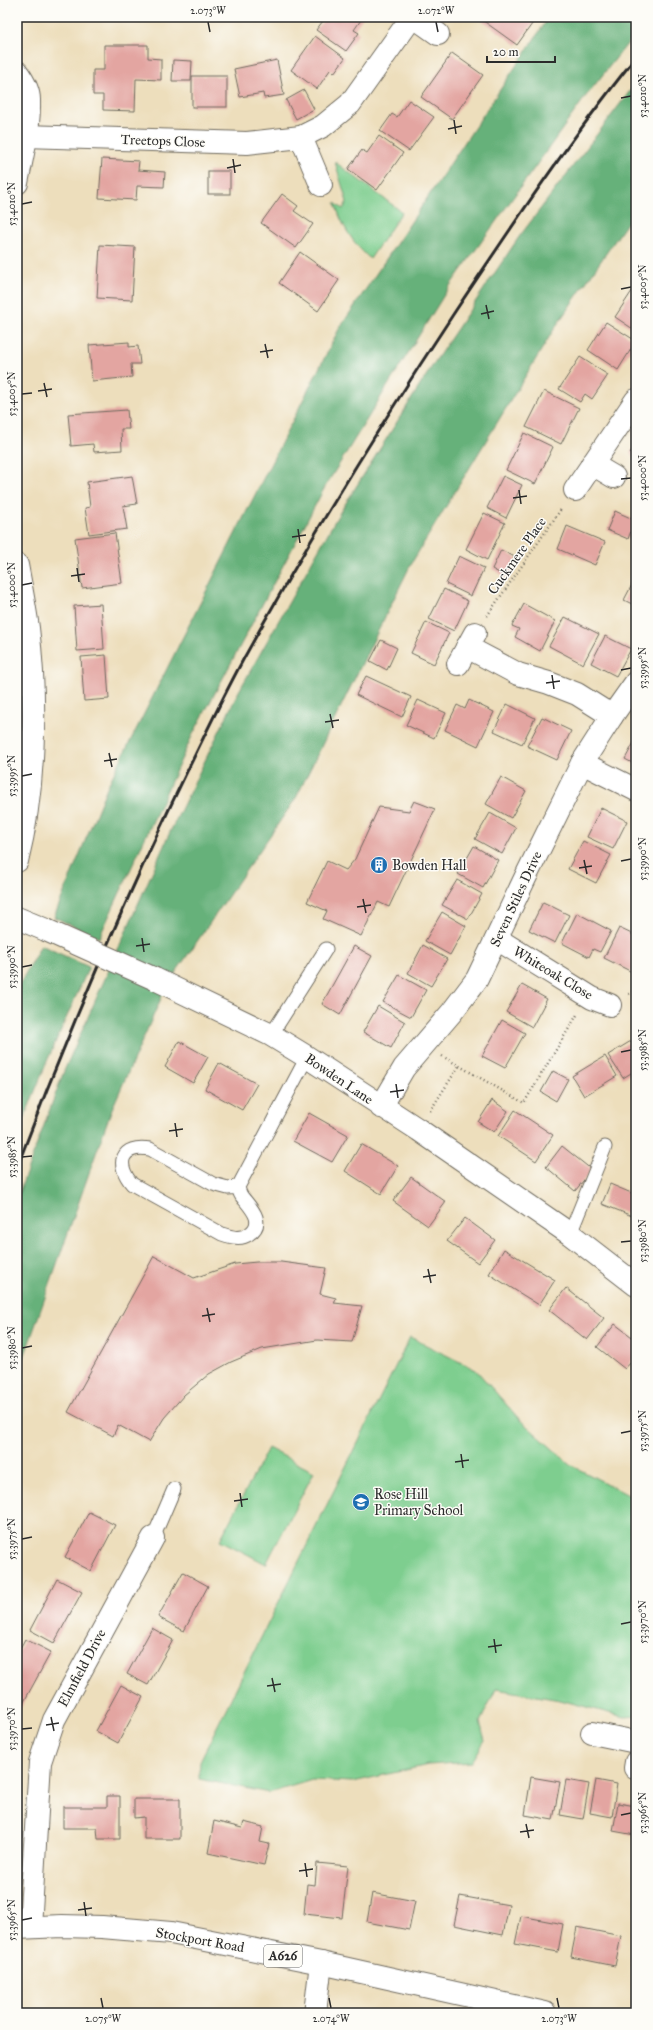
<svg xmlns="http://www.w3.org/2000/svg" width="653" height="2030" font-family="'IM FELL Great Primer',serif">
  <rect width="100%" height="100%" fill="#fdfcf7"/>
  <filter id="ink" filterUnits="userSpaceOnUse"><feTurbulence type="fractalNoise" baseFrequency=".025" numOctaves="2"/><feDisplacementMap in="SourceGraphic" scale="8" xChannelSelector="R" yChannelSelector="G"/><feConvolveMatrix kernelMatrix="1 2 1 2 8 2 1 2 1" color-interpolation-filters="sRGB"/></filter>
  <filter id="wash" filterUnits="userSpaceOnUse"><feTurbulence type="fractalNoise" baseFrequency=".012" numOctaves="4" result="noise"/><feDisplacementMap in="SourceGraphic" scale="16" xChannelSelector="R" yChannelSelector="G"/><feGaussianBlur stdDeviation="0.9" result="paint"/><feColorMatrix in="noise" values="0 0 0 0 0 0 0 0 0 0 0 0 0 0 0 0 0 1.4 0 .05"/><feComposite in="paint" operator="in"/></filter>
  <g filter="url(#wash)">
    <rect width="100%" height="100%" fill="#eddebc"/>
    <g fill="#7ece8f" stroke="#547c5d">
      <path d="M 335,162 L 402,212 L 370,259 C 352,242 342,226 335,203 L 343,209 L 347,202 Z"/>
      <path d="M 410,1337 L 476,1370 L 520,1420 L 571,1465 L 636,1499 L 636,1716 L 624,1717 L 560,1700 L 496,1689 L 480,1722 L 485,1740 L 472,1762 L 428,1765 L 353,1782 L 312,1780 L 269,1793 L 199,1779 L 200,1761 Z"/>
      <path d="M 268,1448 L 314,1472 L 266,1564 L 220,1540 Z"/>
    </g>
    <g fill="#66b17a" stroke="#486e52">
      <path d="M 549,17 L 636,17 L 636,33 L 586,96 L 449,287 L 325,487 L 192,736 L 99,938 L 54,917 L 107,787 L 339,329 Z"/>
      <path d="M 636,83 L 636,210 L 556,326 L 411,564 L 296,798 L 167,985 L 111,1111 L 17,1377 L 17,1198 L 64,1071 L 170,832 L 239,691 L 337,517 L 436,360 L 519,237 Z"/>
      <path d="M 41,945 L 89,967 L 48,1059 L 17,1136 L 17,989 Z"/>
    </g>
    <g id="blocks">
      <g fill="#e3a5a1">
        <path d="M 326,17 L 363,17 L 354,30 L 359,33 L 346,51 L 316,30 Z"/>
        <path d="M 478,17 L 537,17 L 517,45 Z"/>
        <path d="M 315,36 L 345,58 L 334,73 L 330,70 L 317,89 L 291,70 Z"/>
        <path d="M 104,45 L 148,45 L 148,58 L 161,59 L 161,80 L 136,79 L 135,111 L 103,110 L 103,95 L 93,95 L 93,70 L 104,70 Z"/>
        <path d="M 452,53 L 483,75 L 452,119 L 421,97 Z"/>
        <path d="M 173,60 L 192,61 L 191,81 L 172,81 Z"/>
        <path d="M 277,60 L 284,95 L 264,98 L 263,93 L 240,97 L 234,69 Z"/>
        <rect x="192" y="76" width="35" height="31"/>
        <path d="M 304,90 L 314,109 L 296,119 L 286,100 Z"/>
        <path d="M 409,100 L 434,117 L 409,151 L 380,131 L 392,114 L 397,117 Z"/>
        <path d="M 379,136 L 403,153 L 377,190 L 348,169 L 362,150 L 367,153 Z"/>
        <path d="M 102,159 L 139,161 L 138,170 L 165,172 L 164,187 L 137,186 L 136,200 L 99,198 Z"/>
        <rect x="208" y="171" width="22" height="23"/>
        <path d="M 282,194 L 298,206 L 294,211 L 313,224 L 296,248 L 261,223 Z"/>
        <path d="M 100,245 L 135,247 L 132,300 L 97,298 Z"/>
        <path d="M 300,252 L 339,280 L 318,311 L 279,283 Z"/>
        <path d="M 636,285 L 636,331 L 615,317 Z"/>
        <path d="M 606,322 L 636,341 L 618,370 L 588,350 Z"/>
        <path d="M 129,342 L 129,347 L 138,346 L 140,364 L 131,364 L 132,377 L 92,381 L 89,345 Z"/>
        <path d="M 580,357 L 608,375 L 592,399 L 585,394 L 580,402 L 559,389 Z"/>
        <path d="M 544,391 L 579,408 L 561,444 L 526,427 Z"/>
        <path d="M 127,410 L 129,429 L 121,429 L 122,450 L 94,452 L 93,444 L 71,446 L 68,414 Z"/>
        <path d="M 524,433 L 553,447 L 535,484 L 506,470 Z"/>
        <path d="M 636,445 L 636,458 L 630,453 Z"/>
        <path d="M 132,476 L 137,504 L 123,506 L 127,529 L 89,534 L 85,508 L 90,507 L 87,482 Z"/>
        <path d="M 503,476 L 522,485 L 506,518 L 487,508 Z"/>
        <path d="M 615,511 L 635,520 L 628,539 L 607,530 Z"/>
        <path d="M 484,513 L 505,523 L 487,560 L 466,549 Z"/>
        <path d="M 567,526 L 605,542 L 595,565 L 558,549 Z"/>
        <path d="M 115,533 L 122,583 L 82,588 L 75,538 Z"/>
        <path d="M 501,550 L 517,558 L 508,578 L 492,569 Z"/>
        <path d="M 459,556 L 484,568 L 471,596 L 446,584 Z"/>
        <path d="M 636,577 L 636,606 L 624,600 Z"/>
        <path d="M 444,589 L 468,601 L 454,631 L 429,619 Z"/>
        <path d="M 101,604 L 104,649 L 77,651 L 74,606 Z"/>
        <path d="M 524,604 L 555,621 L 540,651 L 515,637 L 519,629 L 512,626 Z"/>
        <path d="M 565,617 L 599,634 L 583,664 L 549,646 Z"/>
        <path d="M 426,622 L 449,633 L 434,664 L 411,653 Z"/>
        <path d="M 605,636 L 631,649 L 616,676 L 591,663 Z"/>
        <path d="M 381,640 L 397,648 L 387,670 L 370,661 Z"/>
        <path d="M 106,655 L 109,699 L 84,701 L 81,657 Z"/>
        <path d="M 366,676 L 411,697 L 402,717 L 356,695 Z"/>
        <path d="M 418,700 L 446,713 L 434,738 L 406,725 Z"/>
        <path d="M 469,700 L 494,712 L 478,746 L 445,730 L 457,705 L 465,709 Z"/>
        <path d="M 507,704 L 535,718 L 522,744 L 494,731 Z"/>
        <path d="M 542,717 L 571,731 L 557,760 L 527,746 Z"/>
        <path d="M 636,739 L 636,765 L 625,759 Z"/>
        <path d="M 501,777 L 526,791 L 511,818 L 486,804 Z"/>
        <path d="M 414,801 L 435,809 L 389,907 L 378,902 L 361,936 L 323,919 L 327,911 L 307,902 L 327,861 L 346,870 L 355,859 L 379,807 L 409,811 Z"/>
        <path d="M 601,808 L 627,821 L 613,849 L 587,837 Z"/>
        <path d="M 490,813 L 516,828 L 502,854 L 475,839 Z"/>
        <path d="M 583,841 L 611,855 L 596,883 L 568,869 Z"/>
        <path d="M 474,846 L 498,860 L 483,888 L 458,874 Z"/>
        <path d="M 457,880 L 482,894 L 468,919 L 442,905 Z"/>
        <path d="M 543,902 L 569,915 L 555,943 L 529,930 Z"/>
        <path d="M 442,912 L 466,926 L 450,955 L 425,941 Z"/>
        <path d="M 577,913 L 611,931 L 600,952 L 593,949 L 589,957 L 562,943 Z"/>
        <path d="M 619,928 L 636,936 L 636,963 L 632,972 L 604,958 Z"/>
        <path d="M 423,945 L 447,959 L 431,986 L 408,973 Z"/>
        <path d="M 354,946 L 372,956 L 340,1015 L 322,1004 Z"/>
        <path d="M 399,975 L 426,990 L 411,1017 L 383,1002 Z"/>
        <path d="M 522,985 L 547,999 L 532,1027 L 506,1012 Z"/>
        <path d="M 378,1006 L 405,1022 L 391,1048 L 363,1032 Z"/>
        <path d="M 502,1020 L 525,1033 L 505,1068 L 482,1056 Z"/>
        <path d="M 636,1038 L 636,1070 L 623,1078 L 608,1055 Z"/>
        <path d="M 179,1041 L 208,1057 L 193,1083 L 165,1067 Z"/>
        <path d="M 605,1056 L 617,1076 L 584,1096 L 572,1076 Z"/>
        <path d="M 219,1063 L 257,1084 L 242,1110 L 205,1089 Z"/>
        <path d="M 553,1071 L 568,1079 L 556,1101 L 541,1092 Z"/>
        <path d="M 492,1100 L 508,1111 L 494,1132 L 478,1122 Z"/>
        <path d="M 515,1110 L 553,1135 L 536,1161 L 498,1136 Z"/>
        <path d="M 309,1113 L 348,1135 L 332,1162 L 293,1141 Z"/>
        <path d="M 361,1144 L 398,1166 L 381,1194 L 345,1171 Z"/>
        <path d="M 562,1146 L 592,1170 L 575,1191 L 546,1167 Z"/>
        <path d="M 411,1177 L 446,1202 L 428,1226 L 393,1201 Z"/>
        <path d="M 610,1184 L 636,1195 L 636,1206 L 632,1216 L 602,1204 Z"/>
        <path d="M 465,1218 L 495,1240 L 478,1263 L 447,1241 Z"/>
        <path d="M 504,1249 L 555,1280 L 539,1305 L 489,1274 Z"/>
        <path d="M 154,1256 L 194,1278 L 235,1264 L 257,1262 L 281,1262 L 326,1268 L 320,1294 L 336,1298 L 334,1303 L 362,1306 L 352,1342 L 317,1340 L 262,1349 L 231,1362 L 209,1374 L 184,1395 L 164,1418 L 149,1442 L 118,1425 L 113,1436 L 68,1412 Z"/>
        <path d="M 566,1288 L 604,1318 L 587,1340 L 549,1310 Z"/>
        <path d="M 615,1324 L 636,1340 L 636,1356 L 625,1369 L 597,1347 Z"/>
        <path d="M 89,1512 L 115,1525 L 91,1571 L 65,1557 Z"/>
        <path d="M 183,1572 L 208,1586 L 184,1631 L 158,1617 Z"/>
        <path d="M 57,1579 L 82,1592 L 54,1643 L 30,1630 Z"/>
        <path d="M 152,1628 L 173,1640 L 148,1685 L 127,1674 Z"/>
        <path d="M 25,1639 L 51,1652 L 20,1709 L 17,1707 L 17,1654 Z"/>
        <path d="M 121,1685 L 143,1697 L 118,1743 L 96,1731 Z"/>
        <path d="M 531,1777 L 560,1782 L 553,1820 L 525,1815 Z"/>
        <path d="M 566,1780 L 589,1784 L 583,1819 L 560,1815 Z"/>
        <path d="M 596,1780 L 617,1784 L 612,1817 L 590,1813 Z"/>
        <path d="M 107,1796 L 120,1796 L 120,1839 L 98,1839 L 97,1828 L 63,1828 L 63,1807 L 107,1807 Z"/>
        <path d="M 134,1799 L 180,1799 L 180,1839 L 144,1839 L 144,1817 L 134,1818 Z"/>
        <path d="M 618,1803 L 636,1806 L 635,1835 L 613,1831 Z"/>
        <path d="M 214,1821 L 242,1828 L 244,1822 L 263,1827 L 260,1842 L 269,1844 L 264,1865 L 208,1853 Z"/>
        <path d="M 317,1863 L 348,1866 L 342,1918 L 304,1914 L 307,1884 L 315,1885 Z"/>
        <path d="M 372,1893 L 415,1901 L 409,1930 L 367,1922 Z"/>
        <path d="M 460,1896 L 509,1905 L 503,1935 L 454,1925 Z"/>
        <path d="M 521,1916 L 563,1924 L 558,1952 L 515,1944 Z"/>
        <path d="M 577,1927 L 621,1936 L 615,1966 L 571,1957 Z"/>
        <path d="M 636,1946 L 636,1968 L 631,1967 Z"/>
      </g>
    </g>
  </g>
  <g filter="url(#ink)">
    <use href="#blocks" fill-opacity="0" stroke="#6f6a5e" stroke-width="1"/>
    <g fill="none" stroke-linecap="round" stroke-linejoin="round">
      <defs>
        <g id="service">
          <path d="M 271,1035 L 326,949"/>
          <path d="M 238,1187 L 228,1188 L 213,1184 L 150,1149 C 121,1144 115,1164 132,1184 L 222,1234 C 231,1237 241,1240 249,1234 C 266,1223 251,1208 243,1198 C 240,1195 239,1191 238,1187 L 307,1057"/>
          <path d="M 570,1234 L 605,1147"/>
          <path d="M 153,1538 L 174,1489"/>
        </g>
        <g id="minor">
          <path d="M 414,17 L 438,34"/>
          <path d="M 17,72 C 23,80 29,90 29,100 C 30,127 22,156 17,183"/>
          <path d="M 25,136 L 247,143 L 301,137 L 323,126 L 350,104 L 412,17"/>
          <path d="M 301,137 L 321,185"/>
          <path d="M 592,464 L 614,477"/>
          <path d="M 575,490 L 636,400"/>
          <path d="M 17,565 C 21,586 25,607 28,628 C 37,701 35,790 17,861"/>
          <path d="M 467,647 L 518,674 L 549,683 L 577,694 L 612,716"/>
          <path d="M 458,664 L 475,633"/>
          <path d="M 582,763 L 636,790"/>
          <path d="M 17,918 L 46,930"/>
          <path d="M 497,939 L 592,998 L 610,1005"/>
          <path d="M 155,979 L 271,1035 L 307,1057 L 419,1130 L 570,1234 L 636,1285"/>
          <path d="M 381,1107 L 404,1068 L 452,1012 L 477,979 L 528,872 L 582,763 L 612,716 L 636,682"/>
          <path d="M 592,1733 L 636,1742"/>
          <path d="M 635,1768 L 636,1762"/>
          <path d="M 30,1927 L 40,1762 L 54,1720 L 153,1538"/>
          <path d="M 315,2013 L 321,1963"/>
        </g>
        <path id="primary" d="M 17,1928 L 62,1926 L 102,1927 L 171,1933 L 321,1963 L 545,2013"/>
      </defs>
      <use href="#service" stroke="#6f6a5e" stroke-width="15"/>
      <use href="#minor" stroke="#6f6a5e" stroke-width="24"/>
      <use href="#primary" stroke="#6f6a5e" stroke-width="24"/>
      <g stroke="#6f6a5e" stroke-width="2.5" stroke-dasharray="1 3" stroke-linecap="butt">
        <path d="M 487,616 L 562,508"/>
        <path d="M 629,994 L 636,990"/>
        <path d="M 442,1056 L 524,1103 L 577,1015"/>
        <path d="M 430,1111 L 459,1066"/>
      </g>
      <use href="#service" stroke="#fff" stroke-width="13"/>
      <use href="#minor" stroke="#fff" stroke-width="22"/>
      <use href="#primary" stroke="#fff" stroke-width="22"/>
      <path stroke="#2b2b2b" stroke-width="3" d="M 17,1167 C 63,1045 114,925 170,807 C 194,757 218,706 244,658 C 309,540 380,425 454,313 C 512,226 570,139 636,57"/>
      <defs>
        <path id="minor-bridge" d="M 46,930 L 155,979"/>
      </defs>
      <use href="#minor-bridge" stroke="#6f6a5e" stroke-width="24" stroke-linecap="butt"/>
      <use href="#minor-bridge" stroke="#fff" stroke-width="22"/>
    </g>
  </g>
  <path fill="none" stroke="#2b2b2b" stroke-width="1.5" d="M 208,22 L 210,32M 436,22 L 438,32M 621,98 L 631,96M 454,120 L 456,134M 448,129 L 462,126M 233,159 L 235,173M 227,168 L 241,165M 22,204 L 32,202M 621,289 L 631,287M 486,305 L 489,319M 481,314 L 494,311M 265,344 L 268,358M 260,352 L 273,350M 44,383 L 47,397M 38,391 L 52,389M 22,394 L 32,393M 621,479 L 631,478M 519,490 L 521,504M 513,498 L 527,496M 298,529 L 300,543M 292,537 L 306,535M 77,568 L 79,582M 71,576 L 85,574M 22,585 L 32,583M 621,670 L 631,668M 552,675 L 554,689M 546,683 L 560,681M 330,714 L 333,728M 325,722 L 339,720M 109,753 L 112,767M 104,761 L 117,759M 22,776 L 32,774M 584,860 L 587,874M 621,861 L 631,859M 579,868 L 592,866M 363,899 L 366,913M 357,907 L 371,905M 142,938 L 144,952M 136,946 L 150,944M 22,967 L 32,965M 621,1052 L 631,1050M 396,1084 L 398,1098M 390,1092 L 404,1090M 175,1123 L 177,1137M 169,1131 L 183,1129M 22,1157 L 32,1156M 621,1242 L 631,1241M 428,1269 L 431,1283M 423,1277 L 436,1275M 207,1308 L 210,1322M 202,1316 L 215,1314M 22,1348 L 32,1346M 621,1433 L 631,1431M 461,1454 L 463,1468M 455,1462 L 469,1460M 240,1493 L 242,1507M 234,1501 L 248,1499M 22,1539 L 32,1537M 621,1624 L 631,1622M 494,1639 L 496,1653M 488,1647 L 502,1645M 272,1678 L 275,1692M 267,1686 L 281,1684M 51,1717 L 54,1731M 46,1725 L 59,1723M 22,1729 L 32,1728M 621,1815 L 631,1813M 526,1824 L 529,1838M 520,1832 L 534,1830M 305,1863 L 307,1877M 299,1871 L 313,1869M 84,1902 L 86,1916M 78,1910 L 92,1908M 22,1920 L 32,1918M 101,1998 L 103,2008M 329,1998 L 331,2008M 557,1998 L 559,2008"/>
  <defs>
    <symbol id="building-disc" viewBox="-11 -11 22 22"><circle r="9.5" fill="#1f6fb2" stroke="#fdfcf7"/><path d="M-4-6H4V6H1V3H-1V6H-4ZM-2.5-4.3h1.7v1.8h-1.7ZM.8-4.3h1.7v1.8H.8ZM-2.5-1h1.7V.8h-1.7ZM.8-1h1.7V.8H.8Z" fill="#fff"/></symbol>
    <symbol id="school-disc" viewBox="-11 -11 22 22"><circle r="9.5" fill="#1f6fb2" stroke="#fdfcf7"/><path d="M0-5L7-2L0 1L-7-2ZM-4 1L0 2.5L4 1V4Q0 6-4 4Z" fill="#fff"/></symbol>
  </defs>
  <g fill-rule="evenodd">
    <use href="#building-disc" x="369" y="855" width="20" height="20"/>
    <use href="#school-disc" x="351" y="1492" width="20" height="20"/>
  </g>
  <g text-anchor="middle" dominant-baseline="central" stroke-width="3" stroke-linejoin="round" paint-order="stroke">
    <rect fill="#fdfcf7" stroke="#6a6a68" stroke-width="1" x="264" y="1945" width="38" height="22" rx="3"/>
    <g font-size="13" font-weight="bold" fill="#2b2b2b">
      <text x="283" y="1956">A626</text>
    </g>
    <g font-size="14" fill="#2b2b2b" stroke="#fdfcf7">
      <text transform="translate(163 141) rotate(2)">Treetops Close</text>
      <text transform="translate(517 556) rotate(-55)">Cuckmere Place</text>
      <text transform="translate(516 899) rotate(-65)">Seven Stiles Drive</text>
      <text transform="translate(553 973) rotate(31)">Whiteoak Close</text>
      <text transform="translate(339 1079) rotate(34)">Bowden Lane</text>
      <text transform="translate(82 1668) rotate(-62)">Elmfield Drive</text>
      <text transform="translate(200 1940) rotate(10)">Stockport Road</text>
    </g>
    <g font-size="14" fill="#2b2b2b" stroke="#fdfcf7" text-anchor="start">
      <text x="392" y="865">Bowden Hall</text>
      <text x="374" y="1494">Rose Hill<tspan x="374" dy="16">Primary School</tspan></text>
    </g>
  </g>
  <rect width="653" height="2030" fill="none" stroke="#fdfcf7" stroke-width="44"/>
  <path d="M487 56v6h68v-6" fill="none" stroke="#2b2b2b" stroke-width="2"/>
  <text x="493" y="56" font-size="12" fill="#2b2b2b" stroke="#fdfcf7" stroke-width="3" paint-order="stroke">20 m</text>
  <rect x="22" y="22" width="609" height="1986" fill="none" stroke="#2b2b2b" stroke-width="1.5"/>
  <g font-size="10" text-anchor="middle" fill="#2b2b2b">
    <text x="208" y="14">2.073°W</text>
    <text x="436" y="14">2.072°W</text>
    <text transform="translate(642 96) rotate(-90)" y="4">53.4010°N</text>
    <text transform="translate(11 204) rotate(-90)" y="4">53.4010°N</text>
    <text transform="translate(642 287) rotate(-90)" y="4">53.4005°N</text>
    <text transform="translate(11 394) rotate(-90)" y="4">53.4005°N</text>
    <text transform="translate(642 478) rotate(-90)" y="4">53.4000°N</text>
    <text transform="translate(11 585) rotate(-90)" y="4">53.4000°N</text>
    <text transform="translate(642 668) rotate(-90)" y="4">53.3995°N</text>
    <text transform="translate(11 776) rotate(-90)" y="4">53.3995°N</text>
    <text transform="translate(642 859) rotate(-90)" y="4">53.3990°N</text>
    <text transform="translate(11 967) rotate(-90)" y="4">53.3990°N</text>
    <text transform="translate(642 1050) rotate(-90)" y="4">53.3985°N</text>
    <text transform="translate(11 1157) rotate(-90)" y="4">53.3985°N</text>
    <text transform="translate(642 1241) rotate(-90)" y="4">53.3980°N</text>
    <text transform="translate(11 1348) rotate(-90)" y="4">53.3980°N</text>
    <text transform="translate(642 1431) rotate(-90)" y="4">53.3975°N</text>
    <text transform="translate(11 1539) rotate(-90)" y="4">53.3975°N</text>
    <text transform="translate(642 1622) rotate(-90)" y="4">53.3970°N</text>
    <text transform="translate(11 1729) rotate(-90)" y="4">53.3970°N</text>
    <text transform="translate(642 1813) rotate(-90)" y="4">53.3965°N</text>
    <text transform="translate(11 1920) rotate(-90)" y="4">53.3965°N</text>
    <text x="103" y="2022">2.075°W</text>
    <text x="331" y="2022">2.074°W</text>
    <text x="559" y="2022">2.073°W</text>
  </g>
</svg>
